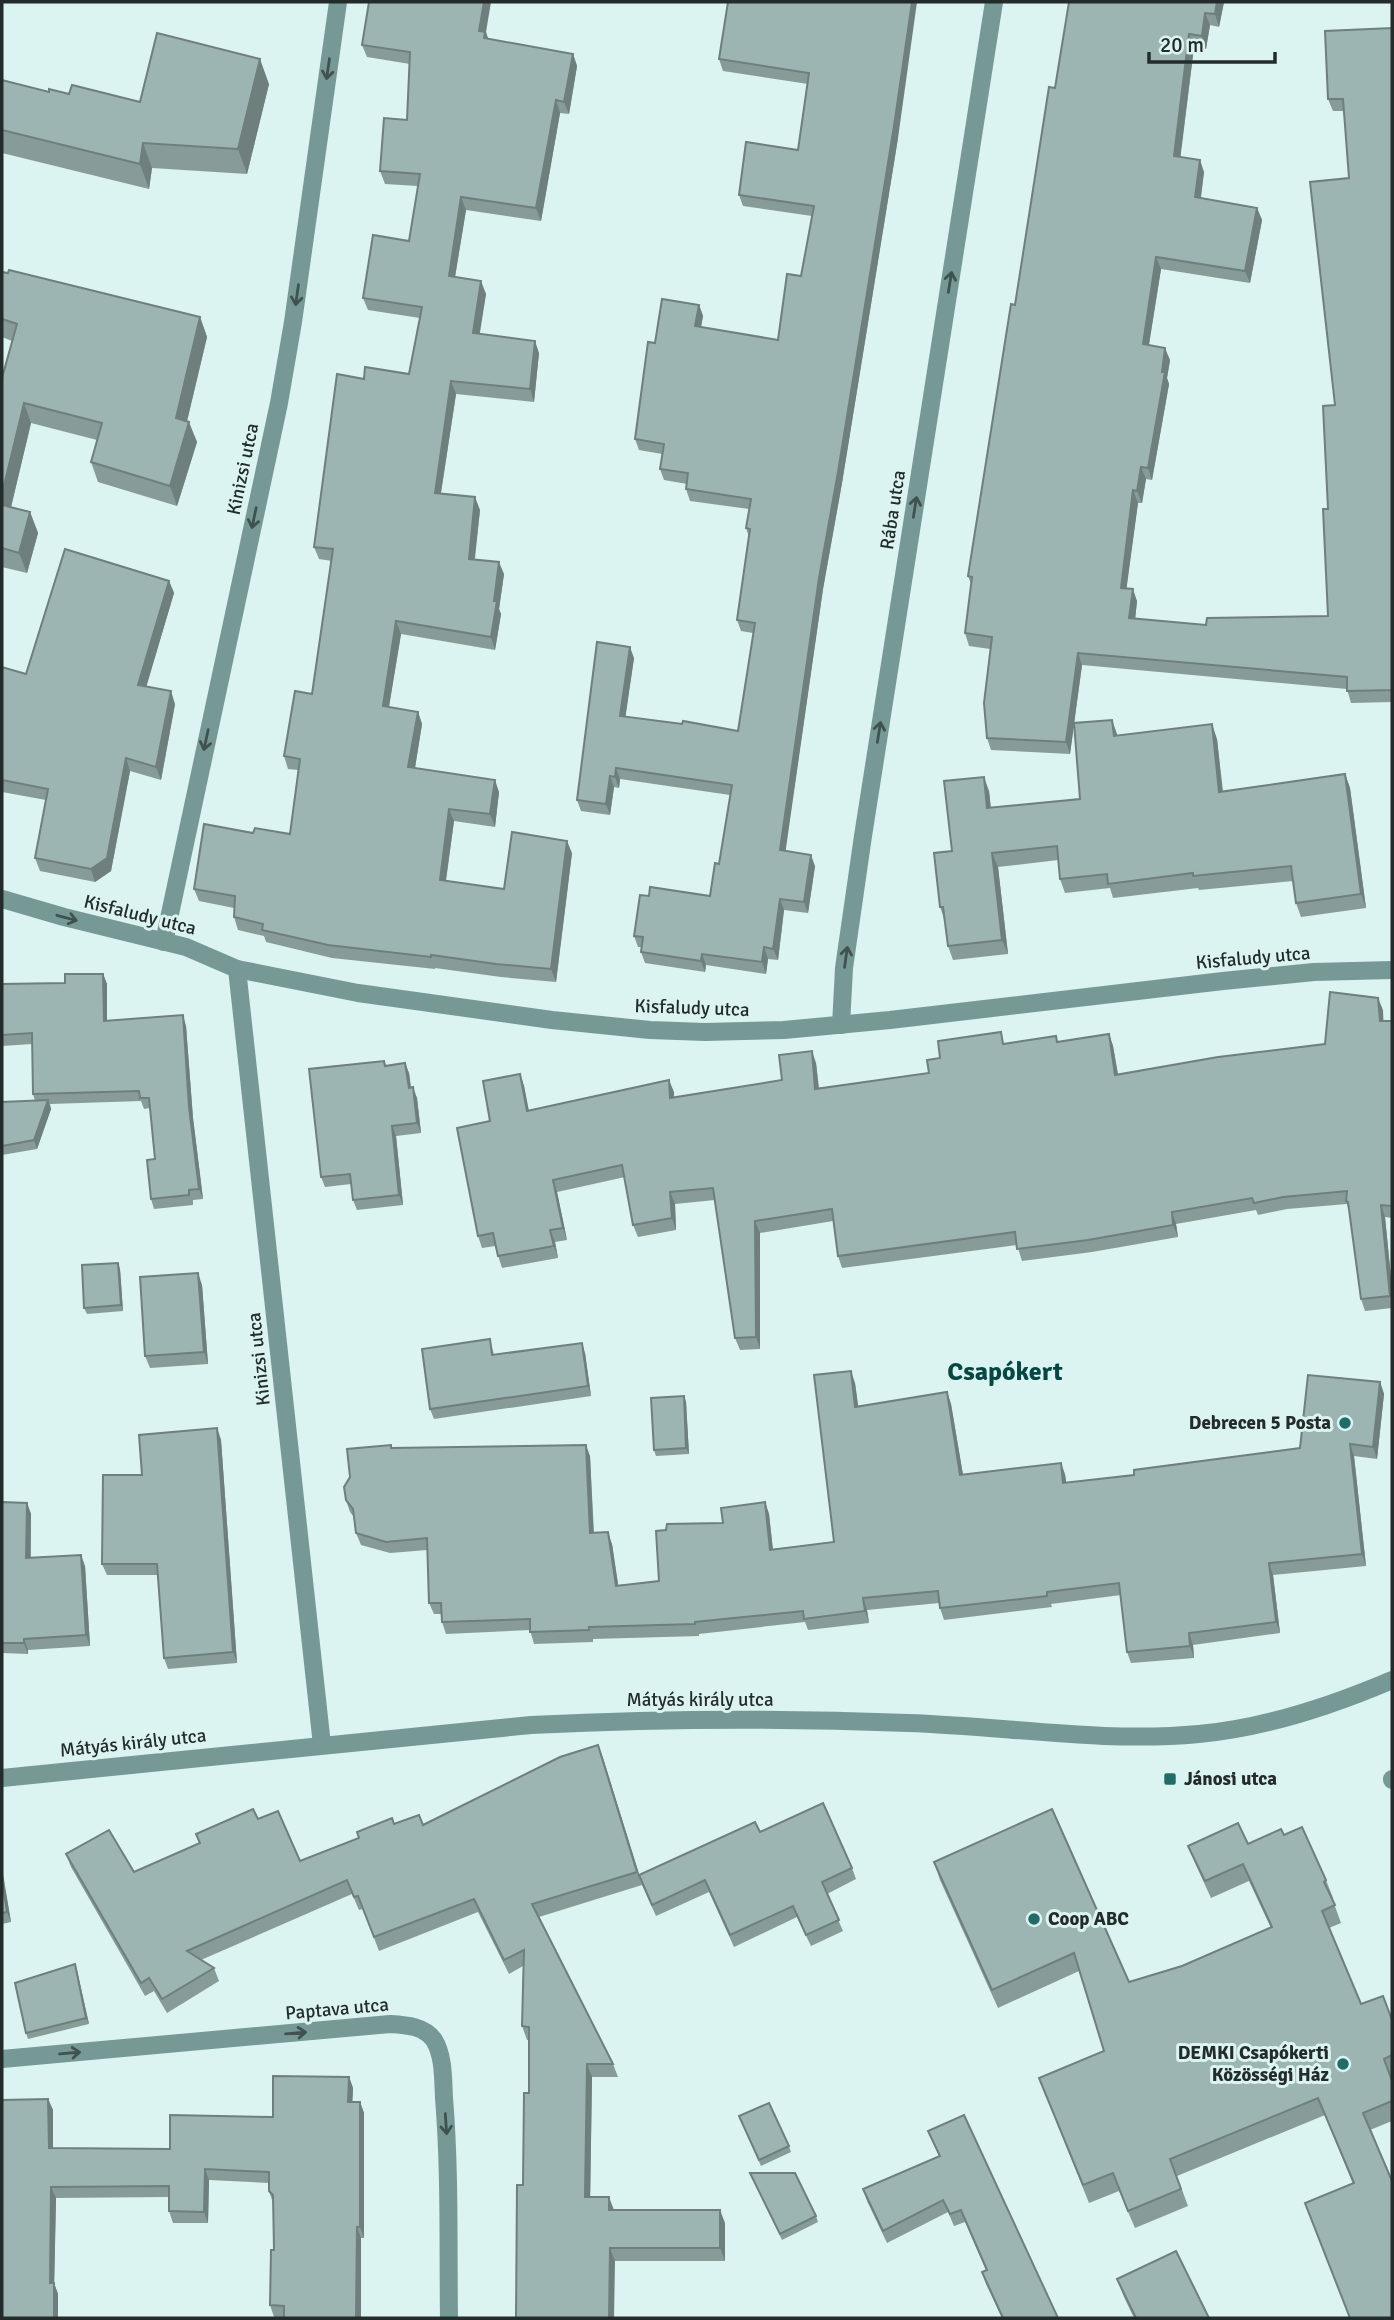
<svg xmlns="http://www.w3.org/2000/svg" width="1394" height="2320" font-family="Signika,sans-serif">
  <rect width="100%" height="100%" fill="#dbf3f1"/>
  <g fill="none" stroke-linecap="round" stroke-linejoin="round">
    <g stroke="#769996" stroke-width="18">
      <path d="M 2,899 L 64,917 L 186,947 L 237,969 L 358,993 L 552,1020 L 650,1030 L 705,1032 L 784,1030 L 890,1020 L 1223,981 L 1314,972 L 1392,970"/>
      <path d="M 164,942 L 279,403 L 293,322 L 338,2"/>
      <path d="M 237,969 L 322,1745"/>
      <path d="M 841,1025 L 844,968 L 863,836 L 994,2"/>
      <path d="M 2,1778 L 531,1725 C 657,1719 782,1718 908,1723 C 1004,1726 1103,1743 1199,1734 C 1266,1728 1331,1706 1392,1680"/>
      <path d="M 1392,1779 L 1392,1780"/>
      <path d="M 2,2059 L 390,2024 C 406,2025 424,2026 434,2040 C 444,2056 443,2080 444,2098 C 450,2171 448,2245 449,2318"/>
    </g>
  </g>
  <g fill="#879c99">
    <path d="M 728,2 L 898,138 L 842,483 L 823,589 L 785,851 L 815,866 L 808,913 L 784,910 L 778,960 L 768,959 L 766,974 L 706,965 L 705,972 L 645,963 L 641,952 L 642,947 L 638,947 L 634,936 L 649,896 L 710,896 L 719,864 L 730,795 L 620,779 L 619,788 L 614,787 L 610,815 L 581,811 L 577,800 L 634,658 L 625,717 L 738,731 L 753,633 L 741,631 L 737,620 L 749,537 L 746,528 L 749,509 L 690,501 L 686,489 L 687,484 L 664,480 L 660,469 L 662,454 L 639,450 L 635,439 L 655,343 L 699,305 L 703,316 L 701,327 L 778,340 L 801,276 L 812,216 L 743,206 L 739,195 L 798,150 L 808,84 L 723,71 L 719,59 Z"/>
    <path d="M 1069,2 L 1224,2 L 1219,27 L 1210,25 L 1206,49 L 1194,47 L 1180,157 L 1204,172 L 1201,198 L 1257,208 L 1262,220 L 1250,283 L 1161,269 L 1149,345 L 1170,360 L 1167,378 L 1169,384 L 1152,480 L 1146,479 L 1142,503 L 1138,503 L 1126,588 L 1137,601 L 1135,619 L 1206,625 L 1328,616 L 1328,509 L 1349,178 L 1344,111 L 1333,111 L 1328,99 L 1392,28 L 1392,702 L 1351,703 L 1347,689 L 1082,665 L 1074,723 L 1117,734 L 1117,736 L 1217,739 L 1223,791 L 1345,774 L 1350,788 L 1366,908 L 1301,917 L 1296,903 L 1293,881 L 1199,890 L 1198,888 L 1113,898 L 1110,888 L 1065,893 L 1060,879 L 1058,860 L 998,867 L 1008,954 L 953,960 L 948,946 L 945,921 L 940,907 L 952,851 L 989,791 L 991,808 L 1080,799 L 1074,725 L 1070,754 L 991,750 L 987,738 L 990,649 L 969,646 L 965,633 L 971,584 L 968,576 L 1015,305 L 1055,88 Z"/>
    <path d="M 486,32 L 488,39 L 573,54 L 577,66 L 569,114 L 560,113 L 541,221 L 466,210 L 455,277 L 486,294 L 479,333 L 539,353 L 534,402 L 456,394 L 441,493 L 480,510 L 475,559 L 504,574 L 499,609 L 501,614 L 495,650 L 401,634 L 389,707 L 418,712 L 422,724 L 415,768 L 499,792 L 495,827 L 454,821 L 446,881 L 504,889 L 572,853 L 556,982 L 501,977 L 435,968 L 435,969 L 332,958 L 266,942 L 264,936 L 238,930 L 234,917 L 234,908 L 199,901 L 194,889 L 253,833 L 290,834 L 298,770 L 288,769 L 284,756 L 312,694 L 332,561 L 319,559 L 314,547 L 364,379 L 409,374 L 420,318 L 368,310 L 363,298 L 409,241 L 418,186 L 385,184 L 380,171 L 407,120 L 410,64 L 367,57 L 362,45 Z"/>
    <path d="M 2,80 L 49,92 L 140,102 L 269,84 L 247,174 L 152,168 L 149,189 L 2,153 Z"/>
    <path d="M 2,272 L 200,317 L 207,337 L 187,421 L 197,442 L 177,506 L 98,482 L 91,462 L 97,440 L 31,423 L 11,507 L 30,512 L 38,533 L 27,573 L 2,567 L 2,378 L 12,341 L 2,337 Z"/>
    <path d="M 169,581 L 174,593 L 146,686 L 175,704 L 161,780 L 130,771 L 111,871 L 95,882 L 40,871 L 35,858 L 46,800 L 2,792 L 2,667 L 26,674 Z"/>
    <path d="M 103,974 L 107,984 L 107,1021 L 186,1026 L 193,1118 L 203,1199 L 193,1200 L 193,1205 L 154,1209 L 151,1199 L 155,1159 L 150,1108 L 144,1109 L 141,1101 L 50,1104 L 51,1109 L 37,1149 L 2,1155 L 2,1102 L 35,1101 L 33,1094 L 32,1044 L 2,1046 L 2,983 L 65,983 Z"/>
    <path d="M 1383,1010 L 1383,1021 L 1392,1021 L 1392,1218 L 1385,1217 L 1392,1288 L 1392,1308 L 1365,1311 L 1361,1299 L 1349,1211 L 1347,1204 L 1287,1209 L 1258,1215 L 1256,1210 L 1176,1224 L 1178,1237 L 1092,1252 L 1022,1261 L 1017,1245 L 842,1268 L 838,1256 L 833,1221 L 760,1233 L 760,1349 L 740,1350 L 735,1338 L 715,1200 L 675,1204 L 676,1230 L 638,1237 L 633,1225 L 625,1177 L 557,1192 L 567,1240 L 555,1242 L 558,1258 L 502,1268 L 495,1246 L 482,1248 L 478,1236 L 490,1121 L 520,1074 L 524,1086 L 529,1111 L 674,1092 L 674,1097 L 782,1080 L 816,1063 L 819,1088 L 929,1073 L 940,1058 L 1006,1044 L 1058,1042 L 1109,1034 L 1113,1046 L 1118,1074 L 1325,1044 Z"/>
    <path d="M 384,1061 L 386,1066 L 405,1063 L 409,1073 L 411,1087 L 417,1098 L 421,1133 L 396,1136 L 403,1205 L 357,1210 L 353,1200 L 351,1184 L 325,1187 L 321,1177 Z"/>
    <path d="M 120,1269 L 123,1311 L 87,1314 L 84,1308 Z"/>
    <path d="M 202,1285 L 208,1364 L 150,1368 L 145,1356 Z"/>
    <path d="M 490,1339 L 494,1355 L 585,1353 L 591,1396 L 434,1419 L 430,1409 Z"/>
    <path d="M 1380,1382 L 1384,1394 L 1377,1459 L 1354,1456 L 1366,1566 L 1273,1575 L 1280,1633 L 1193,1645 L 1194,1658 L 1131,1663 L 1127,1652 L 1121,1595 L 1051,1604 L 1052,1607 L 944,1620 L 940,1608 L 939,1603 L 867,1610 L 869,1623 L 808,1630 L 805,1622 L 699,1634 L 699,1636 L 593,1639 L 593,1642 L 534,1644 L 530,1630 L 446,1634 L 442,1622 L 442,1614 L 434,1614 L 429,1603 L 427,1550 L 390,1553 L 361,1545 L 356,1533 L 354,1517 L 350,1512 L 346,1500 L 392,1448 L 590,1456 L 594,1533 L 612,1544 L 618,1585 L 659,1581 L 666,1530 L 723,1523 L 765,1502 L 769,1514 L 773,1549 L 834,1542 L 855,1383 L 858,1407 L 947,1392 L 951,1404 L 963,1475 L 1065,1474 L 1066,1483 L 1134,1475 L 1300,1448 Z"/>
    <path d="M 684,1396 L 686,1402 L 689,1454 L 656,1456 L 654,1450 Z"/>
    <path d="M 217,1428 L 221,1440 L 237,1663 L 168,1669 L 164,1658 L 158,1575 L 107,1575 L 102,1564 L 142,1475 Z"/>
    <path d="M 2,1502 L 27,1503 L 31,1514 L 31,1558 L 85,1566 L 90,1646 L 28,1650 L 28,1654 L 2,1653 Z"/>
    <path d="M 598,1745 L 639,1875 L 760,1832 L 852,1868 L 856,1879 L 827,1894 L 843,1931 L 811,1946 L 797,1917 L 734,1947 L 709,1892 L 656,1916 L 642,1885 L 539,1917 L 613,2064 L 618,2077 L 592,2077 L 590,2197 L 614,2210 L 725,2223 L 725,2261 L 615,2261 L 523,2185 L 529,2093 L 529,2040 L 527,2040 L 522,2026 L 523,1966 L 509,1974 L 478,1912 L 379,1951 L 363,1909 L 359,1910 L 352,1894 L 201,1960 L 214,1968 L 219,1981 L 167,2013 L 154,1991 L 145,1996 L 71,1867 L 66,1854 L 134,1872 L 200,1844 L 196,1834 L 258,1819 L 300,1861 L 394,1824 L 423,1825 Z"/>
    <path d="M 1284,1835 L 1326,1880 L 1333,1898 L 1332,1898 L 1341,1923 L 1329,1928 L 1361,2004 L 1392,2020 L 1392,2075 L 1390,2076 L 1392,2081 L 1392,2121 L 1370,2130 L 1353,2184 L 1325,2115 L 1177,2176 L 1188,2206 L 1135,2228 L 1119,2191 L 1089,2203 L 1039,2078 L 1104,2051 L 1079,1971 L 998,2008 L 940,1880 L 934,1862 L 1129,1982 L 1182,1966 L 1271,1928 L 1249,1881 L 1211,1898 L 1195,1863 L 1188,1846 L 1248,1844 Z"/>
    <path d="M 2,1872 L 11,1922 L 2,1924 Z"/>
    <path d="M 77,1971 L 89,2024 L 28,2039 L 26,2033 Z"/>
    <path d="M 349,2077 L 353,2088 L 352,2102 L 360,2102 L 364,2113 L 364,2238 L 361,2238 L 361,2318 L 284,2318 L 284,2317 L 274,2317 L 270,2305 L 274,2250 L 273,2203 L 269,2191 L 269,2183 L 209,2180 L 208,2223 L 173,2223 L 169,2211 L 169,2197 L 56,2198 L 54,2283 L 58,2294 L 58,2318 L 2,2318 L 48,2099 L 53,2110 L 53,2148 L 170,2149 L 273,2117 Z"/>
    <path d="M 739,2116 L 789,2146 L 791,2152 L 761,2166 Z"/>
    <path d="M 928,2131 L 1058,2318 L 1002,2318 L 986,2284 L 982,2272 L 986,2270 L 965,2222 L 954,2226 L 948,2212 L 887,2243 L 867,2201 L 863,2189 L 939,2156 Z"/>
    <path d="M 750,2173 L 816,2216 L 818,2222 L 782,2240 Z"/>
    <path d="M 1117,2279 L 1209,2318 L 1134,2318 L 1124,2297 Z"/>
  </g>
  <g fill="#6e7f7d">
    <path d="M 484,2 L 491,2 L 486,32 L 490,45 L 479,31 Z"/>
    <path d="M 912,2 L 917,2 L 898,138 L 842,483 L 823,589 L 784,862 L 780,850 L 819,578 Z"/>
    <path d="M 1217,2 L 1224,2 L 1219,27 L 1215,14 Z"/>
    <path d="M 1205,13 L 1210,25 L 1206,49 L 1202,36 Z"/>
    <path d="M 1189,34 L 1194,47 L 1179,169 L 1174,156 Z"/>
    <path d="M 573,54 L 577,66 L 569,114 L 564,102 Z"/>
    <path d="M 260,59 L 269,84 L 247,174 L 238,149 Z"/>
    <path d="M 556,100 L 560,113 L 541,221 L 536,208 Z"/>
    <path d="M 143,143 L 152,168 L 149,189 L 140,164 Z"/>
    <path d="M 1200,160 L 1204,172 L 1199,209 L 1195,197 Z"/>
    <path d="M 461,197 L 466,210 L 453,289 L 449,276 Z"/>
    <path d="M 1257,208 L 1262,220 L 1250,283 L 1245,271 Z"/>
    <path d="M 1156,257 L 1161,269 L 1147,356 L 1143,344 Z"/>
    <path d="M 481,281 L 486,294 L 478,345 L 473,333 Z"/>
    <path d="M 699,305 L 703,316 L 699,337 L 695,326 Z"/>
    <path d="M 200,317 L 207,337 L 183,438 L 176,418 Z"/>
    <path d="M 535,341 L 539,353 L 534,402 L 530,389 Z"/>
    <path d="M 1165,348 L 1170,360 L 1167,378 L 1169,384 L 1152,480 L 1148,468 Z"/>
    <path d="M 451,381 L 456,394 L 439,505 L 435,493 Z"/>
    <path d="M 24,403 L 31,423 L 7,524 L 2,511 L 2,494 Z"/>
    <path d="M 189,422 L 197,442 L 177,506 L 170,486 Z"/>
    <path d="M 1141,467 L 1146,479 L 1142,503 L 1137,491 Z"/>
    <path d="M 1133,490 L 1138,503 L 1125,600 L 1121,588 Z"/>
    <path d="M 475,497 L 480,510 L 473,571 L 469,559 Z"/>
    <path d="M 30,512 L 38,533 L 27,573 L 19,553 Z"/>
    <path d="M 499,562 L 504,574 L 499,609 L 501,614 L 495,650 L 491,637 Z"/>
    <path d="M 169,581 L 174,593 L 143,698 L 138,685 Z"/>
    <path d="M 1133,589 L 1137,601 L 1134,630 L 1129,618 Z"/>
    <path d="M 396,621 L 401,634 L 387,718 L 383,706 Z"/>
    <path d="M 630,647 L 634,658 L 624,727 L 620,716 Z"/>
    <path d="M 1078,653 L 1082,665 L 1070,754 L 1066,742 Z"/>
    <path d="M 171,691 L 175,704 L 161,780 L 156,767 Z"/>
    <path d="M 418,712 L 422,724 L 413,780 L 408,767 Z"/>
    <path d="M 1112,720 L 1117,734 L 1119,750 L 1114,736 Z"/>
    <path d="M 1212,724 L 1217,739 L 1224,806 L 1219,792 Z"/>
    <path d="M 126,758 L 130,771 L 111,871 L 95,882 L 91,869 Z"/>
    <path d="M 616,768 L 620,779 L 619,788 L 615,777 Z"/>
    <path d="M 1345,774 L 1350,788 L 1366,908 L 1361,894 Z"/>
    <path d="M 610,776 L 614,787 L 610,815 L 606,804 Z"/>
    <path d="M 984,777 L 989,791 L 992,822 L 987,808 Z"/>
    <path d="M 495,780 L 499,792 L 495,827 L 490,814 Z"/>
    <path d="M 449,809 L 454,821 L 444,893 L 440,880 Z"/>
    <path d="M 567,841 L 572,853 L 556,982 L 551,969 Z"/>
    <path d="M 992,853 L 998,867 L 1008,954 L 1002,940 Z"/>
    <path d="M 811,855 L 815,866 L 808,913 L 804,902 Z"/>
    <path d="M 780,899 L 784,910 L 778,960 L 773,949 Z"/>
    <path d="M 764,947 L 768,959 L 766,974 L 762,962 Z"/>
    <path d="M 702,954 L 706,965 L 705,972 L 701,961 Z"/>
    <path d="M 103,974 L 107,984 L 107,1032 L 104,1021 Z"/>
    <path d="M 1378,998 L 1383,1010 L 1384,1033 L 1380,1021 Z"/>
    <path d="M 183,1015 L 186,1026 L 193,1118 L 203,1199 L 199,1189 L 189,1107 Z"/>
    <path d="M 1109,1034 L 1113,1046 L 1120,1087 L 1115,1075 Z"/>
    <path d="M 812,1051 L 816,1063 L 820,1101 L 815,1089 Z"/>
    <path d="M 405,1063 L 409,1073 L 412,1098 L 409,1088 Z"/>
    <path d="M 520,1074 L 524,1086 L 531,1123 L 527,1111 Z"/>
    <path d="M 669,1080 L 674,1092 L 674,1110 L 670,1098 Z"/>
    <path d="M 413,1087 L 417,1098 L 421,1133 L 417,1123 Z"/>
    <path d="M 48,1100 L 51,1109 L 37,1149 L 34,1140 Z"/>
    <path d="M 392,1126 L 396,1136 L 403,1205 L 399,1195 Z"/>
    <path d="M 553,1180 L 557,1192 L 567,1240 L 563,1228 Z"/>
    <path d="M 670,1192 L 675,1204 L 676,1230 L 672,1218 Z"/>
    <path d="M 1381,1205 L 1385,1217 L 1392,1288 L 1392,1302 L 1390,1296 Z"/>
    <path d="M 1172,1212 L 1176,1224 L 1178,1237 L 1173,1225 Z"/>
    <path d="M 755,1221 L 760,1233 L 760,1349 L 756,1337 Z"/>
    <path d="M 550,1230 L 555,1242 L 558,1258 L 554,1246 Z"/>
    <path d="M 118,1263 L 120,1269 L 123,1311 L 121,1305 Z"/>
    <path d="M 198,1273 L 202,1285 L 208,1364 L 204,1352 Z"/>
    <path d="M 582,1343 L 585,1353 L 591,1396 L 588,1386 Z"/>
    <path d="M 851,1371 L 855,1383 L 860,1419 L 855,1407 Z"/>
    <path d="M 1380,1382 L 1384,1394 L 1377,1459 L 1373,1447 Z"/>
    <path d="M 947,1392 L 951,1404 L 965,1487 L 960,1475 Z"/>
    <path d="M 684,1396 L 686,1402 L 689,1454 L 686,1448 Z"/>
    <path d="M 217,1428 L 221,1440 L 237,1663 L 233,1652 Z"/>
    <path d="M 1350,1444 L 1354,1456 L 1366,1566 L 1362,1554 Z"/>
    <path d="M 586,1445 L 590,1456 L 594,1544 L 590,1533 Z"/>
    <path d="M 1061,1463 L 1065,1474 L 1068,1495 L 1063,1483 Z"/>
    <path d="M 765,1502 L 769,1514 L 774,1561 L 770,1550 Z"/>
    <path d="M 27,1503 L 31,1514 L 30,1569 L 26,1558 Z"/>
    <path d="M 608,1532 L 612,1544 L 620,1597 L 616,1586 Z"/>
    <path d="M 81,1555 L 85,1566 L 90,1646 L 86,1635 Z"/>
    <path d="M 1269,1563 L 1273,1575 L 1280,1633 L 1276,1622 Z"/>
    <path d="M 863,1598 L 867,1610 L 869,1623 L 865,1611 Z"/>
    <path d="M 1189,1633 L 1193,1645 L 1194,1658 L 1190,1646 Z"/>
    <path d="M 24,1639 L 28,1650 L 28,1654 L 24,1643 Z"/>
    <path d="M 598,1745 L 603,1758 L 641,1880 L 639,1877 Z"/>
    <path d="M 2,1872 L 3,1874 L 11,1922 L 7,1912 L 2,1881 Z"/>
    <path d="M 75,1964 L 77,1971 L 89,2024 L 86,2018 Z"/>
    <path d="M 587,2064 L 592,2077 L 590,2210 L 585,2197 Z"/>
    <path d="M 349,2077 L 353,2088 L 352,2113 L 348,2102 Z"/>
    <path d="M 48,2099 L 53,2110 L 53,2159 L 49,2148 Z"/>
    <path d="M 360,2102 L 364,2113 L 364,2238 L 360,2227 Z"/>
    <path d="M 205,2169 L 209,2180 L 208,2223 L 204,2212 Z"/>
    <path d="M 51,2187 L 56,2198 L 54,2294 L 50,2283 Z"/>
    <path d="M 609,2197 L 614,2210 L 609,2210 Z"/>
    <path d="M 720,2210 L 725,2223 L 725,2261 L 720,2248 Z"/>
    <path d="M 357,2227 L 361,2238 L 361,2318 L 356,2318 Z"/>
    <path d="M 610,2248 L 615,2261 L 614,2318 L 609,2318 Z"/>
    <path d="M 54,2283 L 58,2294 L 58,2318 L 54,2318 Z"/>
  </g>
  <g fill="#9db5b2" stroke="#6e7f7d" stroke-width="2">
    <path d="M 369,2 L 484,2 L 479,31 L 485,32 L 484,38 L 573,54 L 564,102 L 556,100 L 536,208 L 461,197 L 449,276 L 481,281 L 473,333 L 535,341 L 530,389 L 451,381 L 435,493 L 475,497 L 469,559 L 499,562 L 494,601 L 497,601 L 491,637 L 396,621 L 383,706 L 418,712 L 408,767 L 495,780 L 490,814 L 449,809 L 440,880 L 504,889 L 512,832 L 567,841 L 551,969 L 496,964 L 431,955 L 431,957 L 328,945 L 262,930 L 263,924 L 234,917 L 235,896 L 194,889 L 204,824 L 253,833 L 255,828 L 290,834 L 300,759 L 284,756 L 295,691 L 312,694 L 333,549 L 314,547 L 337,374 L 364,379 L 365,367 L 409,374 L 422,307 L 363,298 L 373,235 L 409,241 L 420,174 L 380,171 L 384,118 L 407,120 L 410,52 L 362,45 Z"/>
    <path d="M 728,2 L 912,2 L 894,126 L 838,472 L 819,578 L 780,850 L 811,855 L 804,902 L 780,899 L 773,949 L 764,947 L 762,962 L 702,954 L 701,961 L 641,952 L 643,937 L 634,936 L 640,895 L 649,896 L 650,887 L 710,896 L 715,863 L 719,864 L 732,785 L 616,768 L 615,777 L 610,776 L 606,804 L 577,800 L 597,642 L 630,647 L 620,716 L 682,724 L 683,721 L 738,731 L 755,623 L 737,620 L 750,529 L 746,528 L 751,499 L 686,489 L 688,473 L 660,469 L 664,444 L 635,439 L 648,342 L 655,343 L 662,299 L 699,305 L 695,326 L 778,340 L 787,274 L 801,276 L 814,206 L 739,195 L 746,142 L 798,150 L 809,73 L 719,59 Z"/>
    <path d="M 1069,2 L 1217,2 L 1215,14 L 1205,13 L 1202,36 L 1189,34 L 1174,156 L 1200,160 L 1195,197 L 1257,208 L 1245,271 L 1156,257 L 1143,344 L 1165,348 L 1162,372 L 1165,372 L 1148,468 L 1141,467 L 1137,491 L 1133,490 L 1121,588 L 1133,589 L 1129,618 L 1206,625 L 1207,618 L 1328,616 L 1323,509 L 1328,509 L 1323,406 L 1335,405 L 1310,182 L 1349,178 L 1343,99 L 1328,99 L 1325,31 L 1392,28 L 1392,690 L 1347,691 L 1347,677 L 1078,653 L 1066,742 L 987,738 L 984,703 L 992,637 L 965,633 L 972,577 L 968,576 L 1011,304 L 1015,305 L 1049,87 L 1055,88 Z"/>
    <path d="M 157,33 L 260,59 L 238,149 L 143,143 L 140,164 L 2,130 L 2,80 L 49,92 L 49,89 L 69,94 L 72,85 L 140,102 Z"/>
    <path d="M 9,270 L 200,317 L 176,418 L 189,422 L 170,486 L 91,462 L 102,423 L 24,403 L 2,494 L 2,378 L 17,324 L 2,319 L 2,272 L 8,273 Z"/>
    <path d="M 2,505 L 30,512 L 19,553 L 2,548 Z"/>
    <path d="M 65,549 L 169,581 L 138,685 L 171,691 L 156,767 L 126,758 L 107,858 L 91,869 L 35,858 L 48,789 L 2,780 L 2,667 L 26,674 Z"/>
    <path d="M 1112,720 L 1114,736 L 1212,724 L 1219,792 L 1345,774 L 1361,894 L 1296,903 L 1291,866 L 1193,876 L 1193,873 L 1108,884 L 1107,874 L 1060,879 L 1057,846 L 992,853 L 1002,940 L 948,946 L 943,907 L 940,907 L 934,853 L 952,851 L 944,781 L 984,777 L 987,808 L 1080,799 L 1074,723 Z"/>
    <path d="M 65,974 L 103,974 L 104,1021 L 183,1015 L 189,1107 L 199,1189 L 189,1190 L 189,1195 L 151,1199 L 147,1160 L 155,1159 L 149,1098 L 140,1098 L 139,1091 L 33,1094 L 32,1033 L 2,1035 L 2,984 L 65,983 Z"/>
    <path d="M 1330,992 L 1378,998 L 1380,1021 L 1392,1021 L 1392,1206 L 1381,1205 L 1390,1296 L 1361,1299 L 1348,1202 L 1346,1201 L 1347,1191 L 1283,1197 L 1254,1203 L 1252,1198 L 1172,1212 L 1173,1225 L 1088,1240 L 1017,1249 L 1015,1232 L 838,1256 L 832,1209 L 755,1221 L 756,1337 L 735,1338 L 713,1188 L 670,1192 L 672,1218 L 633,1225 L 622,1165 L 553,1180 L 563,1228 L 550,1230 L 554,1246 L 498,1256 L 493,1233 L 478,1236 L 457,1128 L 490,1121 L 483,1081 L 520,1074 L 527,1111 L 669,1080 L 670,1098 L 782,1080 L 779,1055 L 812,1051 L 815,1089 L 929,1073 L 927,1060 L 940,1058 L 938,1041 L 1001,1032 L 1003,1044 L 1056,1036 L 1057,1042 L 1109,1034 L 1115,1075 L 1218,1057 L 1325,1044 Z"/>
    <path d="M 384,1061 L 385,1066 L 405,1063 L 409,1088 L 413,1087 L 417,1123 L 392,1126 L 399,1195 L 353,1200 L 350,1174 L 321,1177 L 309,1069 Z"/>
    <path d="M 48,1100 L 34,1140 L 2,1146 L 2,1102 Z"/>
    <path d="M 118,1263 L 121,1305 L 84,1308 L 82,1265 Z"/>
    <path d="M 198,1273 L 204,1352 L 145,1356 L 140,1277 Z"/>
    <path d="M 490,1339 L 492,1355 L 582,1343 L 588,1386 L 430,1409 L 422,1349 Z"/>
    <path d="M 851,1371 L 855,1407 L 947,1392 L 960,1475 L 1061,1463 L 1063,1483 L 1134,1475 L 1134,1470 L 1300,1448 L 1308,1375 L 1380,1382 L 1373,1447 L 1350,1444 L 1362,1554 L 1269,1563 L 1276,1622 L 1189,1633 L 1190,1646 L 1127,1652 L 1119,1583 L 1047,1592 L 1047,1596 L 940,1608 L 938,1591 L 863,1598 L 865,1611 L 804,1619 L 803,1611 L 695,1622 L 695,1624 L 589,1627 L 589,1630 L 530,1632 L 530,1619 L 442,1622 L 441,1603 L 429,1603 L 427,1538 L 386,1542 L 356,1533 L 353,1509 L 346,1500 L 344,1487 L 350,1477 L 347,1449 L 391,1445 L 391,1448 L 586,1445 L 590,1533 L 608,1532 L 616,1586 L 659,1581 L 656,1531 L 666,1530 L 667,1524 L 723,1523 L 721,1508 L 765,1502 L 770,1550 L 834,1542 L 814,1375 Z"/>
    <path d="M 684,1396 L 686,1448 L 654,1450 L 651,1398 Z"/>
    <path d="M 217,1428 L 233,1652 L 164,1658 L 157,1564 L 102,1564 L 103,1475 L 142,1475 L 139,1435 Z"/>
    <path d="M 2,1502 L 27,1503 L 26,1558 L 81,1555 L 86,1635 L 24,1639 L 24,1643 L 2,1643 Z"/>
    <path d="M 598,1745 L 637,1872 L 532,1904 L 613,2064 L 587,2064 L 585,2197 L 609,2197 L 609,2210 L 720,2210 L 720,2248 L 610,2248 L 609,2318 L 516,2318 L 517,2185 L 523,2185 L 524,2093 L 529,2093 L 529,2027 L 522,2026 L 524,1950 L 504,1960 L 474,1899 L 374,1937 L 358,1896 L 354,1897 L 347,1880 L 187,1951 L 214,1968 L 162,1999 L 149,1978 L 141,1983 L 66,1854 L 109,1830 L 134,1872 L 200,1843 L 196,1834 L 253,1809 L 258,1819 L 278,1811 L 300,1861 L 359,1838 L 357,1832 L 392,1818 L 394,1824 L 419,1815 L 423,1825 L 560,1757 Z"/>
    <path d="M 823,1803 L 852,1868 L 822,1882 L 839,1920 L 806,1935 L 793,1906 L 730,1935 L 705,1880 L 652,1905 L 639,1875 L 755,1822 L 760,1832 Z"/>
    <path d="M 1052,1809 L 1129,1982 L 1182,1966 L 1272,1927 L 1243,1864 L 1205,1881 L 1188,1846 L 1238,1823 L 1248,1844 L 1281,1829 L 1284,1835 L 1302,1827 L 1326,1880 L 1324,1882 L 1335,1905 L 1322,1911 L 1361,2004 L 1383,1996 L 1392,2020 L 1392,2055 L 1384,2059 L 1392,2081 L 1392,2101 L 1363,2113 L 1392,2181 L 1392,2318 L 1350,2318 L 1305,2203 L 1354,2183 L 1318,2098 L 1170,2159 L 1181,2189 L 1128,2211 L 1113,2173 L 1083,2185 L 1039,2078 L 1104,2051 L 1074,1953 L 992,1990 L 934,1862 Z"/>
    <path d="M 2,1881 L 7,1912 L 2,1913 Z"/>
    <path d="M 75,1964 L 86,2018 L 26,2033 L 15,1983 Z"/>
    <path d="M 273,2076 L 349,2077 L 348,2102 L 360,2102 L 360,2227 L 357,2227 L 356,2318 L 284,2318 L 284,2306 L 270,2305 L 271,2250 L 274,2250 L 273,2195 L 269,2191 L 269,2172 L 205,2169 L 204,2212 L 169,2211 L 169,2186 L 51,2187 L 50,2283 L 54,2283 L 54,2318 L 2,2318 L 2,2100 L 48,2099 L 49,2148 L 170,2149 L 170,2115 L 273,2117 Z"/>
    <path d="M 769,2103 L 789,2146 L 759,2160 L 739,2116 Z"/>
    <path d="M 964,2115 L 1058,2318 L 1003,2318 L 982,2272 L 987,2270 L 961,2210 L 950,2214 L 943,2200 L 883,2231 L 863,2189 L 940,2156 L 928,2131 Z"/>
    <path d="M 750,2173 L 795,2173 L 816,2216 L 780,2234 Z"/>
    <path d="M 1176,2251 L 1209,2318 L 1136,2318 L 1117,2279 Z"/>
  </g>
  <defs><path id="oneway-shaft" d="M-6 0H5M1.5-3L5.5 0L1.5 3" fill="none" stroke-width="1.6" stroke-linecap="round" stroke-linejoin="round" transform="scale(1.75)"/></defs>
  <g stroke="#405250">
    <use href="#oneway-shaft" transform="translate(328 69) rotate(98)"/>
    <use href="#oneway-shaft" transform="translate(950 282) rotate(-81)"/>
    <use href="#oneway-shaft" transform="translate(297 295) rotate(98)"/>
    <use href="#oneway-shaft" transform="translate(915 507) rotate(-81)"/>
    <use href="#oneway-shaft" transform="translate(254 518) rotate(102)"/>
    <use href="#oneway-shaft" transform="translate(879 732) rotate(-81)"/>
    <use href="#oneway-shaft" transform="translate(206 740) rotate(102)"/>
    <use href="#oneway-shaft" transform="translate(67 918) rotate(15)"/>
    <use href="#oneway-shaft" transform="translate(846 957) rotate(-82)"/>
    <use href="#oneway-shaft" transform="translate(296 2033) rotate(-5)"/>
    <use href="#oneway-shaft" transform="translate(70 2053) rotate(-5)"/>
    <use href="#oneway-shaft" transform="translate(446 2124) rotate(86)"/>
  </g>
  <g fill="#226c68" stroke="#dbf3f1" stroke-width="2.5">
    <circle cx="1345" cy="1423" r="7"/>
    <rect x="1163" y="1772" width="14" height="14" rx="3.5"/>
    <circle cx="1034" cy="1919" r="7"/>
    <circle cx="1343" cy="2064" r="7"/>
  </g>
  <g text-anchor="middle" dominant-baseline="central" stroke-width="6" stroke-linejoin="round" paint-order="stroke">
    <g font-size="19" fill="#232c2b" stroke="#dbf3f1">
      <text transform="translate(243 469) rotate(-78)">Kinizsi utca</text>
      <text transform="translate(893 510) rotate(-81)">Rába utca</text>
      <text transform="translate(140 915) rotate(14)">Kisfaludy utca</text>
      <text transform="translate(1253 958) rotate(-5)">Kisfaludy utca</text>
      <text transform="translate(692 1008) rotate(2)">Kisfaludy utca</text>
      <text transform="translate(259 1359) rotate(-96)">Kinizsi utca</text>
      <text x="700" y="1700">Mátyás király utca</text>
      <text transform="translate(133 1743) rotate(-6)">Mátyás király utca</text>
      <text transform="translate(337 2009) rotate(-5)">Paptava utca</text>
    </g>
    <g font-size="19" font-weight="bold" fill="#232c2b" stroke="#dbf3f1" text-anchor="end">
      <text x="1331" y="1423">Debrecen 5 Posta</text>
      <text x="1184" y="1779" text-anchor="start">Jánosi utca</text>
      <text x="1048" y="1919" text-anchor="start">Coop ABC</text>
      <text x="1329" y="2053">DEMKI Csapókerti<tspan x="1329" dy="22">Közösségi Ház</tspan></text>
    </g>
    <g font-size="26" font-weight="bold" fill="#064744" stroke="#dbf3f1">
      <text x="1005" y="1372">Csapókert</text>
    </g>
  </g>
  <rect width="1394" height="2320" fill="none" stroke="#232c2b" stroke-width="7"/>
  <path d="M1149 52v10h126v-10" fill="none" stroke="#232c2b" stroke-width="3.5"/>
  <text x="1160" y="52" font-size="21" fill="#232c2b" stroke="#dbf3f1" stroke-width="5" paint-order="stroke">20 m</text>
</svg>
